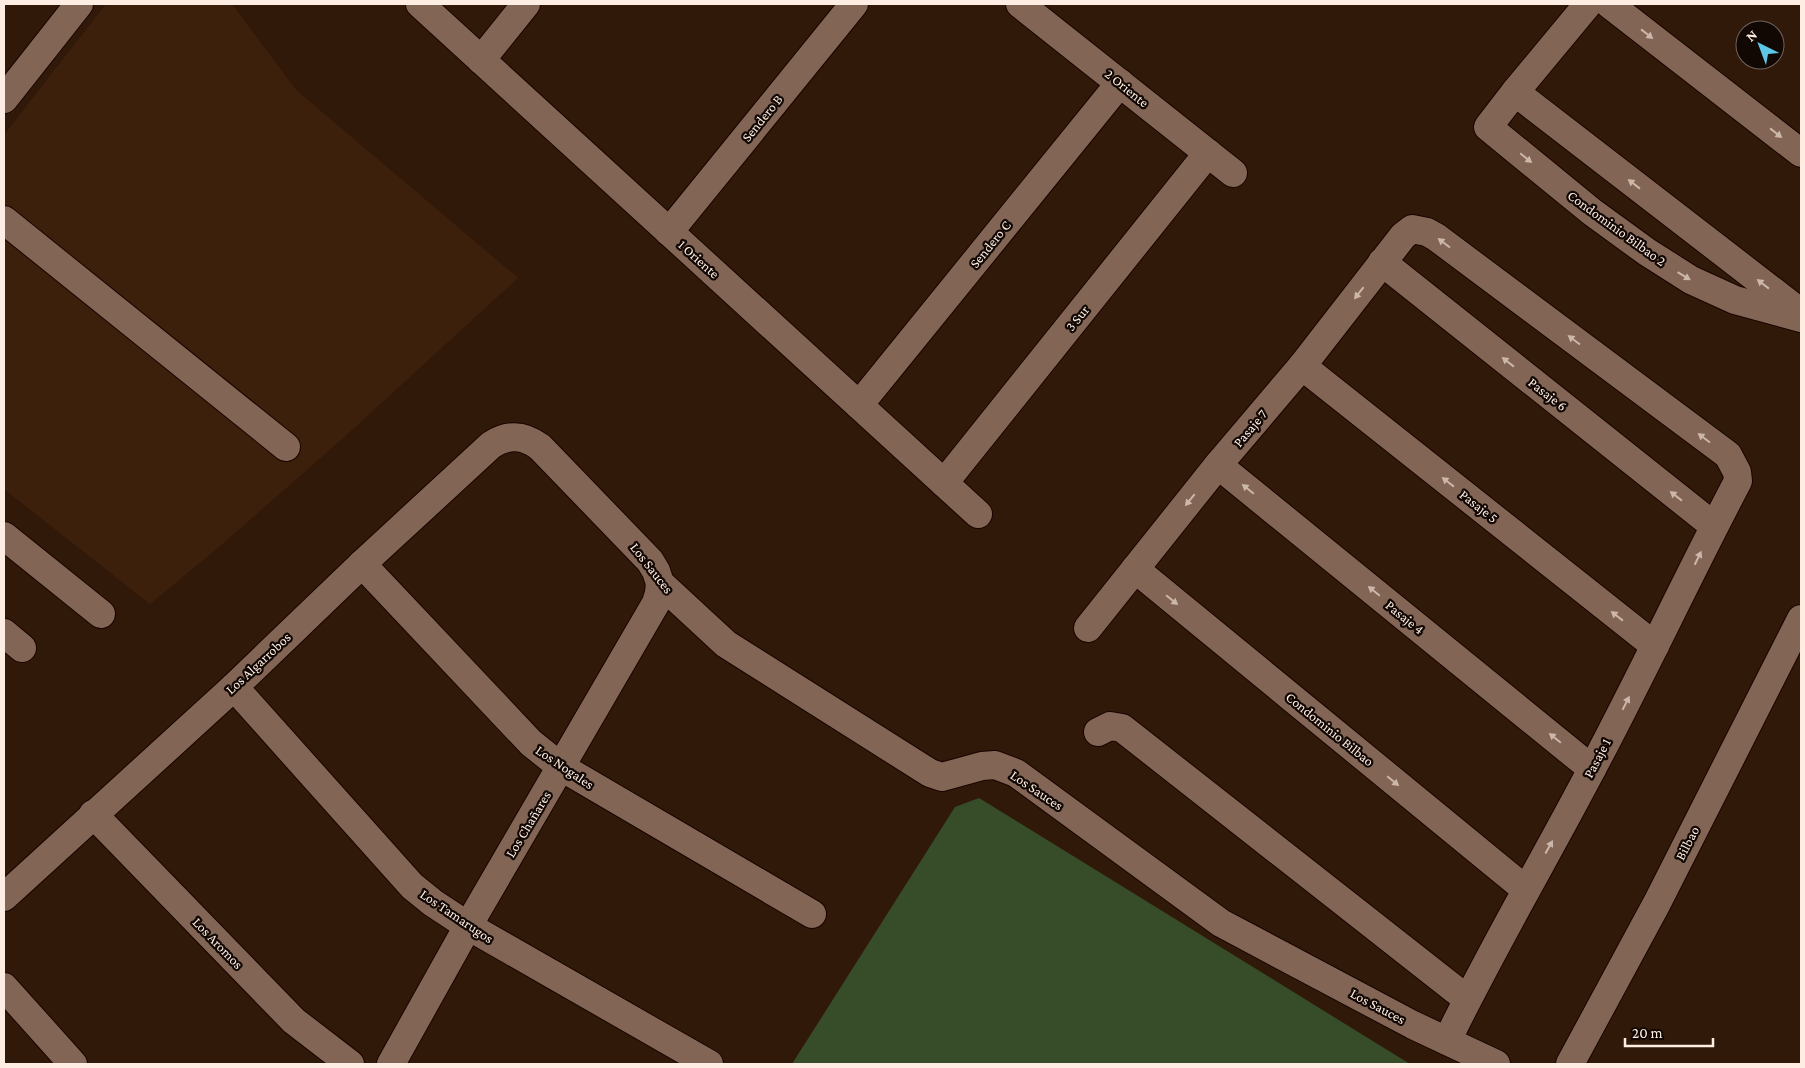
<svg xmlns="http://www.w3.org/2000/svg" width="1805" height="1068" font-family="'Crimson Pro',serif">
  <rect width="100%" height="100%" fill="#31190a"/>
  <path fill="#3d200c" d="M 106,4 L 232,4 L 296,90 L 518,278 L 341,440 L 220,546 L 150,604 L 4,489 L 4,135 Z"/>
  <path fill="#374d2a" d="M 979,798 L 1410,1064 L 792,1064 L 955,807 Z"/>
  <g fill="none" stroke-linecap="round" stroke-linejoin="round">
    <defs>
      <g id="minor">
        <path d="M 420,4 L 978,514"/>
        <path d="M 1020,4 L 1233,173"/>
        <path d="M 1588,4 L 1515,92 L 1488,127 L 1592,212 L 1647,252 L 1691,280 L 1735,300 L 1801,318"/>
        <path d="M 1609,4 L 1801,153"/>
        <path d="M 481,60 L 526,4"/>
        <path d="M 1515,92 L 1800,312"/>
        <path d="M 4,99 L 79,4"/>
        <path d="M 4,220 L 286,447"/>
        <path d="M 669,232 L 854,4"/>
        <path d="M 1382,262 L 1714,526"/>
        <path d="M 1302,366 L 1655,646"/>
        <path d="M 859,405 L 1120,83"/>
        <path d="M 1218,465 L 1592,769"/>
        <path d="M 944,483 L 1208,153"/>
        <path d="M 4,536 L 101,614"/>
        <path d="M 362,564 L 531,743 L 561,767 L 812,914"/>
        <path d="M 1135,569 L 1525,889"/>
        <path d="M 1088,628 L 1218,465 L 1302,366 L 1403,236 L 1412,229 L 1427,232 L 1436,237 L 1728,455 L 1737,472 L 1738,481 C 1688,576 1643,673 1593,767 C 1545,859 1492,948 1447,1041"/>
        <path d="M 4,633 L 22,648"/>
        <path d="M 234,687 L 412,886 L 433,903 L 468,926 L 709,1064"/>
        <path d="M 1098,732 L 1110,726 L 1122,728 L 1467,999"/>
        <path d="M 93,814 L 294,1021 L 350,1064"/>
        <path d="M 4,897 L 234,687 L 362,564 L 491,445 C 508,434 524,435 540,447 L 650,561 L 656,571 L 660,583 L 726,644 L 930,773 L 942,777 L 982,766 L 995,765 L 1016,773 L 1221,923 L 1413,1025 L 1496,1064"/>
        <path d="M 4,987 L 73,1064"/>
        <path d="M 391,1064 L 468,926 L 656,603 L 659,593 L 660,583"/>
        <path d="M 1570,1064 L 1657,903 L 1801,619"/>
      </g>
    </defs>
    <use href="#minor" stroke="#180400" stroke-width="30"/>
    <use href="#minor" stroke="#826554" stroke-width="28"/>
  </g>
  <defs><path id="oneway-solid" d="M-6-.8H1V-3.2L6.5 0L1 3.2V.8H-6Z" transform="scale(1.25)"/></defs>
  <g fill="#ccb7aa">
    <use href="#oneway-solid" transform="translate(1647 34) rotate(38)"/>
    <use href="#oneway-solid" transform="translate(1776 133) rotate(38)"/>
    <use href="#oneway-solid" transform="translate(1526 158) rotate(39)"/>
    <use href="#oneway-solid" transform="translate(1634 184) rotate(-142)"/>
    <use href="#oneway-solid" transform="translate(1444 243) rotate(-143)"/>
    <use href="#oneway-solid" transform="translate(1684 276) rotate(31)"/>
    <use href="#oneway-solid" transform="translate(1763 284) rotate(-142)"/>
    <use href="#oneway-solid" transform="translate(1359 293) rotate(128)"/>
    <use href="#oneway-solid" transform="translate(1574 340) rotate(-143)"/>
    <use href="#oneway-solid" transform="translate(1508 362) rotate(-142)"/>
    <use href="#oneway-solid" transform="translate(1704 438) rotate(-143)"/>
    <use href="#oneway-solid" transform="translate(1448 482) rotate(-142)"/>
    <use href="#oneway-solid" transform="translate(1248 489) rotate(-141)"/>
    <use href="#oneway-solid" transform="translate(1676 496) rotate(-142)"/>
    <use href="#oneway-solid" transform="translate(1190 500) rotate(129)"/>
    <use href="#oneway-solid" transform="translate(1698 558) rotate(-64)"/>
    <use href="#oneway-solid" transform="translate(1374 591) rotate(-141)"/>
    <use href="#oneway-solid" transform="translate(1172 600) rotate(39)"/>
    <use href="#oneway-solid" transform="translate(1617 616) rotate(-142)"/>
    <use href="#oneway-solid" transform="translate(1626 703) rotate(-63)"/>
    <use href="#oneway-solid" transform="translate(1555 738) rotate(-141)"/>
    <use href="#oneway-solid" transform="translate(1393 781) rotate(39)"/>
    <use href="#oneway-solid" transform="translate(1549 847) rotate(-61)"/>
  </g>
  <g text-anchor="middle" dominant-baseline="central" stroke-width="4.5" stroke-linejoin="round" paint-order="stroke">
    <g font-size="14" fill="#feede3" stroke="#110703">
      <text transform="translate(1127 88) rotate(39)">2 Oriente</text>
      <text transform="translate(762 118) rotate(-51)">Sendero B</text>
      <text transform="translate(1617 228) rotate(36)">Condominio Bilbao 2</text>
      <text transform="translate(990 244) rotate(-51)">Sendero C</text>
      <text transform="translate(699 259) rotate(42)">1 Oriente</text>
      <text transform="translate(1077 318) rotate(-51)">3 Sur</text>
      <text transform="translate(1548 394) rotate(38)">Pasaje 6</text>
      <text transform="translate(1250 428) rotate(-50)">Pasaje 7</text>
      <text transform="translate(1479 506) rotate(38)">Pasaje 5</text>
      <text transform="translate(652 568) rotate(52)">Los Sauces</text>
      <text transform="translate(1405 617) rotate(39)">Pasaje 4</text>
      <text transform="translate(258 663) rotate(-43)">Los Algarrobos</text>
      <text transform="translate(1330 729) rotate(39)">Condominio Bilbao</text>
      <text transform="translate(1597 758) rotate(-62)">Pasaje 1</text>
      <text transform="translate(565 767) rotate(34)">Los Nogales</text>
      <text transform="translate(1037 790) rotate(34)">Los Sauces</text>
      <text transform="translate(528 824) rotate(-59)">Los Chañares</text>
      <text transform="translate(1687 843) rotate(-63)">Bilbao</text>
      <text transform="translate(457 916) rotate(34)">Los Tamarugos</text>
      <text transform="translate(218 943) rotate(46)">Los Aromos</text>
      <text transform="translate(1378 1006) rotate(28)">Los Sauces</text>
    </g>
  </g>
  <rect width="1805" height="1068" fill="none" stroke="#feede3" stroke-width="10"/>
  <g transform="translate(1760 45) rotate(318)"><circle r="24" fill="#110703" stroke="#70635d"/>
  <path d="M0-4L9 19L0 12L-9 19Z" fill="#5dc7e8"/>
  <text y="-8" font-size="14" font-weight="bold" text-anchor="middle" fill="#feede3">N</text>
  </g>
  <path d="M1625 1038v8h88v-8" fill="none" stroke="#feede3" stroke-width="2.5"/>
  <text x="1632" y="1038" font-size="15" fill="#feede3" stroke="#110703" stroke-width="4" paint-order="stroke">20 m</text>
</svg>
